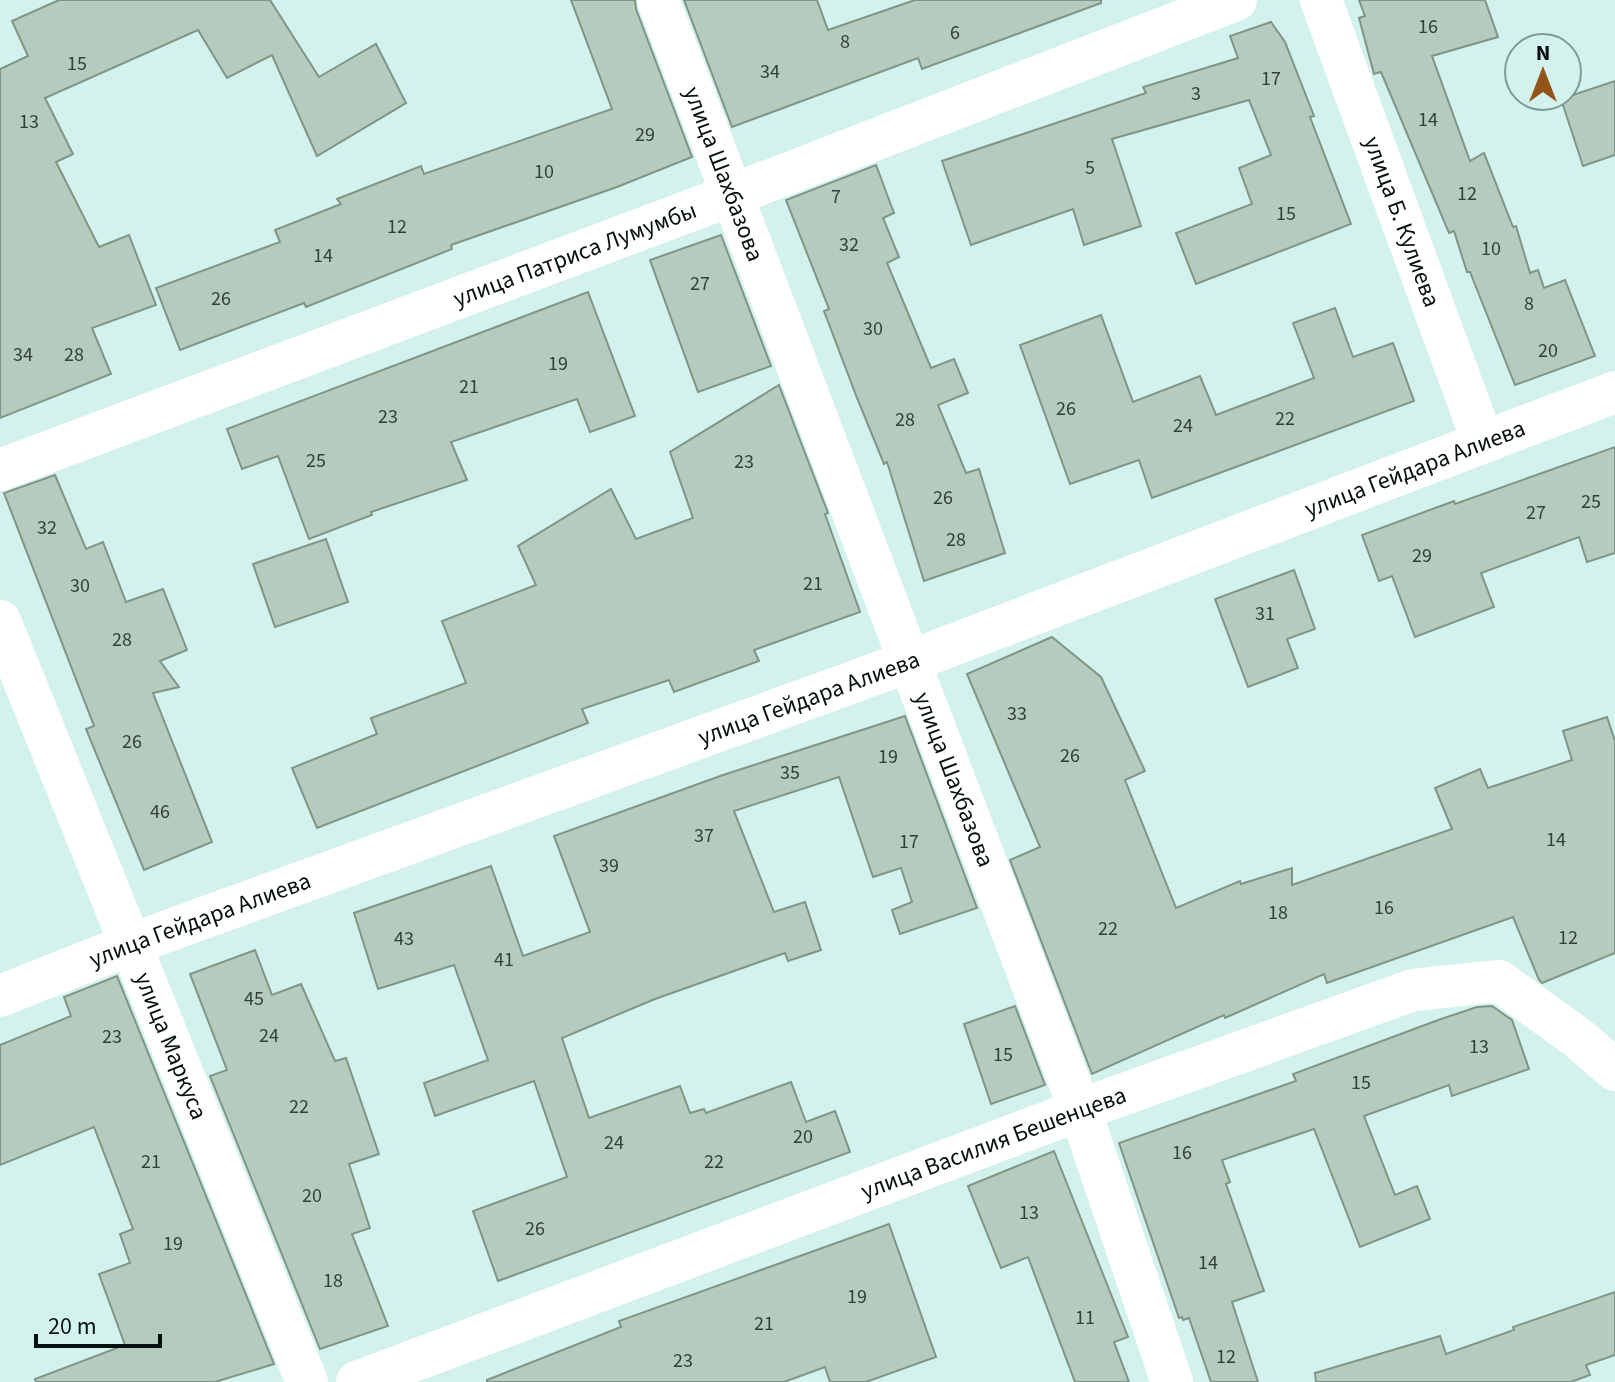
<svg xmlns="http://www.w3.org/2000/svg" width="1615" height="1382" font-family="'Source Sans 3',sans-serif">
  <rect width="100%" height="100%" fill="#d4f2ed"/>
  <g fill="#b4cbbd" stroke="#7f9588" stroke-width="2">
    <path d="M 59,0 L 270,0 L 319,77 L 376,44 L 406,103 L 317,156 L 272,55 L 227,78 L 198,30 L 45,98 L 73,154 L 56,162 L 99,247 L 129,235 L 156,305 L 92,328 L 111,374 L 0,418 L 0,69 L 28,56 L 12,21 Z"/>
    <path d="M 571,0 L 635,0 L 636,9 L 692,157 L 617,187 L 451,245 L 452,249 L 306,307 L 304,303 L 180,350 L 156,288 L 280,242 L 275,230 L 341,204 L 337,199 L 421,166 L 424,174 L 612,109 Z"/>
    <path d="M 684,0 L 817,0 L 828,30 L 915,0 L 1101,0 L 1101,3 L 922,69 L 918,58 L 732,127 Z"/>
    <path d="M 1359,0 L 1485,0 L 1498,37 L 1432,56 L 1470,161 L 1484,153 L 1513,227 L 1516,226 L 1530,273 L 1538,270 L 1544,288 L 1565,280 L 1595,356 L 1515,385 L 1470,272 L 1467,272 L 1454,231 L 1449,233 L 1381,72 L 1374,74 L 1359,18 L 1365,16 Z"/>
    <path d="M 1271,22 L 1285,42 L 1314,116 L 1310,117 L 1351,224 L 1196,284 L 1176,233 L 1252,204 L 1239,168 L 1271,155 L 1249,100 L 1112,139 L 1141,226 L 1084,245 L 1073,209 L 971,245 L 942,161 L 1146,93 L 1143,87 L 1238,58 L 1230,36 Z"/>
    <path d="M 1615,81 L 1615,155 L 1583,166 L 1561,99 Z"/>
    <path d="M 876,165 L 894,213 L 883,218 L 899,257 L 887,263 L 931,368 L 954,359 L 968,393 L 938,405 L 966,473 L 979,469 L 1005,553 L 924,581 L 887,462 L 884,464 L 857,398 L 824,311 L 829,309 L 786,200 Z"/>
    <path d="M 721,235 L 771,366 L 698,392 L 650,260 Z"/>
    <path d="M 588,292 L 635,416 L 590,432 L 577,399 L 451,442 L 467,480 L 371,512 L 372,515 L 309,539 L 278,456 L 242,469 L 227,429 Z"/>
    <path d="M 1335,308 L 1353,357 L 1393,343 L 1414,401 L 1152,498 L 1139,460 L 1070,484 L 1020,345 L 1101,315 L 1133,402 L 1200,376 L 1216,415 L 1314,378 L 1293,323 Z"/>
    <path d="M 779,385 L 828,513 L 825,514 L 860,612 L 754,650 L 759,661 L 674,692 L 669,680 L 582,709 L 588,723 L 317,828 L 292,768 L 377,734 L 371,718 L 466,683 L 442,621 L 536,585 L 518,546 L 611,489 L 636,539 L 693,518 L 670,452 Z"/>
    <path d="M 1615,447 L 1615,553 L 1587,562 L 1579,537 L 1481,573 L 1494,607 L 1415,637 L 1392,576 L 1379,581 L 1362,535 L 1454,501 L 1455,504 Z"/>
    <path d="M 55,475 L 86,549 L 103,542 L 126,602 L 163,589 L 187,650 L 160,661 L 179,687 L 153,693 L 212,842 L 144,870 L 86,729 L 94,726 L 4,493 Z"/>
    <path d="M 326,539 L 348,602 L 275,627 L 253,564 Z"/>
    <path d="M 1294,570 L 1315,629 L 1287,639 L 1298,668 L 1248,687 L 1215,599 Z"/>
    <path d="M 1052,637 L 1101,677 L 1145,771 L 1125,780 L 1176,908 L 1240,881 L 1241,884 L 1292,868 L 1292,885 L 1452,829 L 1435,788 L 1480,769 L 1488,788 L 1572,760 L 1563,731 L 1607,717 L 1615,741 L 1615,953 L 1542,983 L 1539,980 L 1513,917 L 1327,983 L 1324,974 L 1225,1018 L 1224,1015 L 1092,1074 L 1010,860 L 1040,847 L 967,674 Z"/>
    <path d="M 905,716 L 977,908 L 900,934 L 892,910 L 912,902 L 901,868 L 873,877 L 839,777 L 734,811 L 774,912 L 805,902 L 821,950 L 788,961 L 785,953 L 655,999 L 562,1038 L 589,1118 L 680,1086 L 690,1113 L 704,1109 L 706,1113 L 791,1082 L 806,1122 L 835,1111 L 850,1152 L 498,1281 L 473,1211 L 567,1177 L 534,1081 L 435,1116 L 424,1083 L 488,1060 L 454,965 L 378,989 L 354,913 L 491,866 L 523,956 L 590,932 L 554,836 L 723,775 Z"/>
    <path d="M 255,950 L 272,995 L 301,984 L 335,1061 L 346,1058 L 379,1154 L 349,1164 L 370,1228 L 352,1234 L 388,1326 L 320,1349 L 210,1076 L 227,1070 L 190,974 Z"/>
    <path d="M 117,976 L 274,1364 L 215,1382 L 36,1382 L 35,1379 L 125,1345 L 99,1274 L 130,1263 L 120,1234 L 133,1229 L 94,1127 L 0,1165 L 0,1045 L 71,1016 L 64,997 Z"/>
    <path d="M 1015,1006 L 1045,1085 L 991,1104 L 964,1024 Z"/>
    <path d="M 1492,1006 L 1512,1020 L 1529,1069 L 1452,1096 L 1449,1085 L 1364,1116 L 1395,1195 L 1417,1186 L 1430,1219 L 1360,1247 L 1314,1129 L 1222,1160 L 1230,1182 L 1226,1184 L 1264,1291 L 1232,1302 L 1258,1382 L 1211,1382 L 1189,1318 L 1183,1320 L 1182,1317 L 1179,1318 L 1119,1143 L 1296,1081 L 1293,1074 L 1441,1019 L 1477,1007 Z"/>
    <path d="M 1054,1151 L 1128,1337 L 1114,1342 L 1129,1382 L 1075,1382 L 1028,1257 L 1001,1268 L 968,1186 Z"/>
    <path d="M 889,1224 L 936,1357 L 866,1382 L 830,1382 L 825,1367 L 784,1382 L 487,1382 L 487,1380 L 621,1327 L 619,1321 Z"/>
    <path d="M 1615,1292 L 1615,1355 L 1586,1365 L 1590,1375 L 1571,1382 L 1316,1382 L 1315,1373 L 1440,1336 L 1446,1354 L 1514,1330 L 1513,1327 Z"/>
  </g>
  <g fill="none" stroke-linecap="round" stroke-linejoin="round">
    <g stroke="#fff" stroke-width="42">
      <path id="s1" d="M 658,0 L 1080,1110 L 1172,1382"/>
      <path id="s2" d="M 1321,0 L 1483,442"/>
      <path id="s3" d="M 0,470 L 732,195 L 1236,0"/>
      <path id="s4" d="M 0,621 L 307,1382"/>
      <path id="s5" d="M 0,996 L 129,945 L 908,662 L 1615,392"/>
      <path id="s6" d="M 357,1382 L 1080,1110 L 1413,990 L 1499,981 L 1578,1038 L 1615,1070"/>
    </g>
  </g>
  <g text-anchor="middle" dominant-baseline="central" stroke-width="7" stroke-linejoin="round" paint-order="stroke">
    <g font-size="20" fill="#323f3a">
      <text x="1428" y="27">16</text>
      <text x="955" y="33">6</text>
      <text x="845" y="42">8</text>
      <text x="77" y="64">15</text>
      <text x="770" y="72">34</text>
      <text x="1271" y="79">17</text>
      <text x="1196" y="94">3</text>
      <text x="1428" y="120">14</text>
      <text x="29" y="122">13</text>
      <text x="645" y="135">29</text>
      <text x="1090" y="168">5</text>
      <text x="544" y="172">10</text>
      <text x="1467" y="194">12</text>
      <text x="836" y="197">7</text>
      <text x="1286" y="214">15</text>
      <text x="397" y="227">12</text>
      <text x="849" y="245">32</text>
      <text x="1491" y="249">10</text>
      <text x="323" y="256">14</text>
      <text x="700" y="284">27</text>
      <text x="221" y="299">26</text>
      <text x="1529" y="304">8</text>
      <text x="873" y="329">30</text>
      <text x="1548" y="351">20</text>
      <text x="23" y="355">34</text>
      <text x="74" y="355">28</text>
      <text x="558" y="364">19</text>
      <text x="469" y="387">21</text>
      <text x="1066" y="409">26</text>
      <text x="388" y="417">23</text>
      <text x="1285" y="419">22</text>
      <text x="905" y="420">28</text>
      <text x="1183" y="426">24</text>
      <text x="316" y="461">25</text>
      <text x="744" y="462">23</text>
      <text x="943" y="498">26</text>
      <text x="1591" y="502">25</text>
      <text x="1536" y="513">27</text>
      <text x="47" y="528">32</text>
      <text x="956" y="540">28</text>
      <text x="1422" y="556">29</text>
      <text x="813" y="584">21</text>
      <text x="80" y="586">30</text>
      <text x="1265" y="614">31</text>
      <text x="122" y="640">28</text>
      <text x="1017" y="714">33</text>
      <text x="132" y="742">26</text>
      <text x="1070" y="756">26</text>
      <text x="888" y="757">19</text>
      <text x="790" y="773">35</text>
      <text x="160" y="812">46</text>
      <text x="704" y="836">37</text>
      <text x="1556" y="840">14</text>
      <text x="909" y="842">17</text>
      <text x="609" y="866">39</text>
      <text x="1384" y="908">16</text>
      <text x="1278" y="913">18</text>
      <text x="1108" y="929">22</text>
      <text x="1568" y="938">12</text>
      <text x="404" y="939">43</text>
      <text x="504" y="960">41</text>
      <text x="254" y="999">45</text>
      <text x="269" y="1036">24</text>
      <text x="112" y="1037">23</text>
      <text x="1479" y="1047">13</text>
      <text x="1003" y="1055">15</text>
      <text x="1361" y="1083">15</text>
      <text x="299" y="1107">22</text>
      <text x="803" y="1137">20</text>
      <text x="614" y="1143">24</text>
      <text x="1182" y="1153">16</text>
      <text x="151" y="1162">21</text>
      <text x="714" y="1162">22</text>
      <text x="312" y="1196">20</text>
      <text x="1029" y="1213">13</text>
      <text x="535" y="1229">26</text>
      <text x="173" y="1244">19</text>
      <text x="1208" y="1263">14</text>
      <text x="333" y="1281">18</text>
      <text x="857" y="1297">19</text>
      <text x="1085" y="1318">11</text>
      <text x="764" y="1324">21</text>
      <text x="1226" y="1357">12</text>
      <text x="683" y="1361">23</text>
    </g>
    <g font-size="24" fill="#06100e" stroke="#d4f2ed">
      <text stroke="none"><textPath href="#s1" startOffset="186">улица Шахбазова</textPath></text>
      <text stroke="none"><textPath href="#s2" startOffset="236">улица Б. Кулиева</textPath></text>
      <text stroke="none"><textPath href="#s3" startOffset="614">улица Патриса Лумумбы</textPath></text>
      <text stroke="none"><textPath href="#s5" startOffset="1510">улица Гейдара Алиева</textPath></text>
      <text stroke="none"><textPath href="#s5" startOffset="862">улица Гейдара Алиева</textPath></text>
      <text stroke="none"><textPath href="#s1" startOffset="834">улица Шахбазова</textPath></text>
      <text stroke="none"><textPath href="#s5" startOffset="214">улица Гейдара Алиева</textPath></text>
      <text stroke="none"><textPath href="#s4" startOffset="458">улица Маркуса</textPath></text>
      <text stroke="none"><textPath href="#s6" startOffset="680">улица Василия Бешенцева</textPath></text>
    </g>
  </g>
  <g transform="translate(1543 72)"><circle r="38" fill="#d4f2ed" stroke="#829894" stroke-width="2"/>
  <path d="M0-6L14 30L0 20L-14 30Z" fill="#925418"/>
  <text y="-12" font-size="22" font-weight="bold" text-anchor="middle" fill="#06100e">N</text>
  </g>
  <path d="M36 1334v12h124v-12" fill="none" stroke="#06100e" stroke-width="4"/>
  <text x="48" y="1334" font-size="24" fill="#06100e" stroke="#d4f2ed" stroke-width="6" paint-order="stroke">20 m</text>
</svg>
